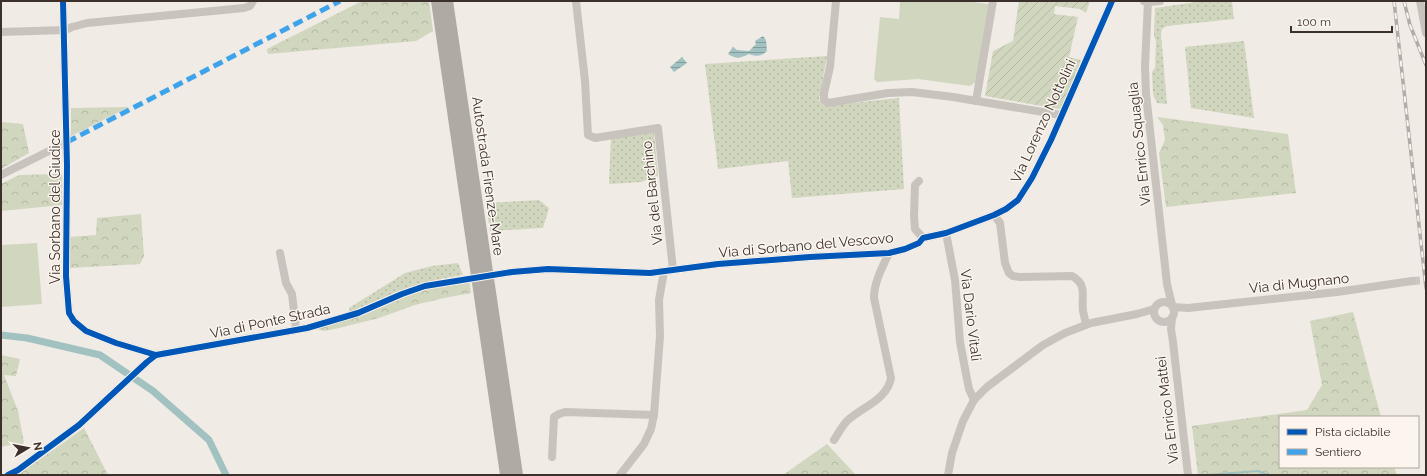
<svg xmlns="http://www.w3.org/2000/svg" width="1427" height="476" font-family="Raleway,sans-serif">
  <defs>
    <pattern id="grass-dots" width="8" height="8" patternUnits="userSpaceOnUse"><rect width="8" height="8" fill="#d1d6bf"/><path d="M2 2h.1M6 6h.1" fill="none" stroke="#b4b8a4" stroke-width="1.8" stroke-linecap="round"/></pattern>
    <pattern id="forest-crowns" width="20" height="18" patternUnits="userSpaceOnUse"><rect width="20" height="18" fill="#d1d6bf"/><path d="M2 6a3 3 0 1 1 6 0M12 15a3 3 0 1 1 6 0" fill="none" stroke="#b4b8a4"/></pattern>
    <pattern id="garden-furrows" width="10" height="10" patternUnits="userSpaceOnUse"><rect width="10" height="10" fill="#d1d6bf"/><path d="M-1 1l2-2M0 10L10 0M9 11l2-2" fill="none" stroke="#b4b8a4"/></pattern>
    <pattern id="water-rules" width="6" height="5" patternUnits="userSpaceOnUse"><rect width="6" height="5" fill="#a1c2c1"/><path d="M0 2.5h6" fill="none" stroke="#849e9d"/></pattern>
  </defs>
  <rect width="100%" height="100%" fill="#f0ebe5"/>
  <g fill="url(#grass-dots)">
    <path d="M 1204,1 L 1232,1 L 1234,19 L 1167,26 L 1162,29 L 1161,34 L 1167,104 L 1157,103 L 1153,94 L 1152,72 L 1155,68 L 1156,41 L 1154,36 L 1155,8 Z"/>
    <path d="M 1244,41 L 1254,118 L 1191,108 L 1185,47 Z"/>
    <path d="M 827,56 L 819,100 L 824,106 L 899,98 L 904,189 L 792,198 L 788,161 L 718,169 L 705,64 Z"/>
    <path d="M 654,132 L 658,176 L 641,182 L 609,184 L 611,138 Z"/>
    <path d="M 539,200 L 549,208 L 543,228 L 490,231 L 486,203 Z"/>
    <path d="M 458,263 L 463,275 L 435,280 L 408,288 L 350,312 L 349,308 L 405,273 L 432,266 Z"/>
  </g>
  <g fill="url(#forest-crowns)">
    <path d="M 362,1 L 429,1 L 433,31 L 416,41 L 268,54 L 267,49 Z"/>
    <path d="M 129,107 L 71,136 L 71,108 Z"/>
    <path d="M 1157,117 L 1288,134 L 1296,193 L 1166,207 L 1159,153 L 1165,140 L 1163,125 Z"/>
    <path d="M 1,122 L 23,124 L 29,153 L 1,169 Z"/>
    <path d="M 62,174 L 62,205 L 1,211 L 1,184 L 19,175 Z"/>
    <path d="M 141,214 L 144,256 L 140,264 L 70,268 L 69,237 L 96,235 L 97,218 Z"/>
    <path d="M 469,280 L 471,293 L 444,298 L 415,305 L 379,318 L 339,328 L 324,331 L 317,329 L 377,307 L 419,289 Z"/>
    <path d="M 1353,312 L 1381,417 L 1280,417 L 1280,467 L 1394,467 L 1397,475 L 1198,475 L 1192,426 L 1307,410 L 1322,385 L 1310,321 Z"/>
    <path d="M 1,355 L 20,359 L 16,376 L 4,375 L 18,411 L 24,443 L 18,447 L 15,444 L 1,447 Z"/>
    <path d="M 84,428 L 108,475 L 18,475 Z"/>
    <path d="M 827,444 L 856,475 L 783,475 Z"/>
  </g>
  <g fill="#d1d6bf">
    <path d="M 900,1 L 966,1 L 989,4 L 977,81 L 970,86 L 918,79 L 877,82 L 874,79 L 880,17 L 899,19 Z"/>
    <path d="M 37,243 L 42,304 L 1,307 L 1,245 Z"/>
  </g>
  <path fill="url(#garden-furrows)" d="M 1019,1 L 1090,1 L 1086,13 L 1080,9 L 1055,6 L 1054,14 L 1078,17 L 1069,57 L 1081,60 L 1063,106 L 1059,109 L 985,96 L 993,51 L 1013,41 Z"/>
  <g fill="url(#water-rules)">
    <path d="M 763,36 L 766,40 L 767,51 C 762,56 756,57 749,54 C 741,58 735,59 728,54 L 733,47 L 737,50 L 749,51 L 756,44 L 755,41 Z"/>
    <path d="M 682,57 L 687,63 L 674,72 L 670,67 Z"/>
  </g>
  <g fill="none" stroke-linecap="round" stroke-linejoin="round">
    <path stroke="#a1c2c1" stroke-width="2" d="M 1207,475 L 1258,471 L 1268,475"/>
    <path stroke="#a1c2c1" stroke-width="7" d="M 1,335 L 27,338 L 100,355 L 153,391 L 209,440 L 226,475"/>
    <path stroke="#ccc6c0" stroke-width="8" stroke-dasharray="8 4" stroke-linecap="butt" d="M 1412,281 L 1426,280"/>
    <g stroke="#c9c3be" stroke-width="8">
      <path d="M 63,1 L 67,166 L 66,276 L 69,313 L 74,321 L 86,331 L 116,343 L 156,355"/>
      <path d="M 576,1 L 585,81 L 588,135 L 595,138 L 658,128 L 673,270"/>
      <path d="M 836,1 L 830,67 L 824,93 L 824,100 L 828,103 L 888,93 L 912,92 L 953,97 L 1061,115"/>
      <path d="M 1144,1 L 1148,2 L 1160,1"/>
      <path d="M 1148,1 L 1145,66 L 1146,94 L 1167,284 L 1172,305"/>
      <path d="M 1420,1 L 1426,33"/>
      <path d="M 1,32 L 65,30 L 72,27 L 87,23 L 244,8 L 250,6 L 253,1"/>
      <path d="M 976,101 L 993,1"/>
      <path d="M 1,175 L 67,142"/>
      <path d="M 919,181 L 915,185 L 914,216 L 915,229 L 923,238"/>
      <path d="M 994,215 L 1000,223 L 1005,263 L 1009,273 L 1013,276 L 1020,277 L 1072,276 C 1088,285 1081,296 1083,311 C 1084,316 1085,320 1086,324"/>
      <path d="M 946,233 L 955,280 L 960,342 L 966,374 L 969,389 L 974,400"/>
      <path d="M 280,253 L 286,283 L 292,294 L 296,329"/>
      <circle cx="1164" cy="312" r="10"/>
      <path d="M 1173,307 L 1188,308 L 1337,292 L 1412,281"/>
      <path d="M 1172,318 L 1171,329 L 1173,342 L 1188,475"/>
      <path d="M 834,440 C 838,434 842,426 847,421 C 862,407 887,400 891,378 L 874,298 C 874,282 882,268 889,253"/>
      <path d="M 552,457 L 554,417 L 559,414 L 565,412 L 654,415"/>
      <path d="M 8,475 L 18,470 L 79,425 L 147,362 L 156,355 L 307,328 L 358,313 L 402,294 L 425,286 L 512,272 L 548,269 L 650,273 L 718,264 L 810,257 L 889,253 L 905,249 L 919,243 L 923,238 L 946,233 L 994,215 L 1006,209 L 1018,200 L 1032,178 L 1051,140 L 1112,1"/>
      <path d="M 620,475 L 644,444 L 651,429 L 654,415 L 660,336 L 659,300 L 664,271"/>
      <path d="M 948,475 L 952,453 L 963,421 L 974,400 L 987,387 L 1043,345 L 1065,333 L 1091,323 L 1137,314 L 1154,309"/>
    </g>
    <g stroke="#afaaa4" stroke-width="12">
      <path d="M 437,1 L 506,475"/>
      <path d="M 447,1 L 517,475"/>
    </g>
    <defs>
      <g id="rail">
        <path d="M 1394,1 L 1426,288"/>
        <path d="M 1404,1 L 1410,25 L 1426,65"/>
      </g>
    </defs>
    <use href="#rail" stroke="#b1aca8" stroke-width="3.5"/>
    <use href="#rail" stroke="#fbf5ee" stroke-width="2" stroke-dasharray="6" stroke-linecap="butt"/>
    <path stroke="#3fa3eb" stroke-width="5" stroke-dasharray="10 5" stroke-linecap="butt" d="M 67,142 L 340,1"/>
    <defs>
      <g id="cycleway">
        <path d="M 63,1 L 67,166 L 66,276 L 69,313 L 74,321 L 86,331 L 116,343 L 156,355"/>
        <path d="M 8,475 L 18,470 L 79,425 L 147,362 L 156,355 L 307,328 L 358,313 L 402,294 L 425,286 L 512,272 L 548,269 L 650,273 L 718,264 L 810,257 L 889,253 L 905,249 L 919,243 L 923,238 L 946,233 L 994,215 L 1006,209 L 1018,200 L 1032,178 L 1051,140 L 1112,1"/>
      </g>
    </defs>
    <use href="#cycleway" stroke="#fbf5ee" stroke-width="8"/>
    <use href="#cycleway" stroke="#0057b8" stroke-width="6"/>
  </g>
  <g text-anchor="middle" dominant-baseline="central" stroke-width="3" stroke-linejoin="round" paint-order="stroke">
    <g font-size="14" fill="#3b302b" stroke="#fbf5ee">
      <text transform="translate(1043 121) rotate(-65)">Via Lorenzo Nottolini</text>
      <text transform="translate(1139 144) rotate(-96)">Via Enrico Squaglia</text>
      <text transform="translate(488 176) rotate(82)">Autostrada Firenze-Mare</text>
      <text transform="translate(652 193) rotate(-96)">Via del Barchino</text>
      <text transform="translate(55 207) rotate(-90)">Via Sorbano del Giudice</text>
      <text transform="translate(806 245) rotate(-5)">Via di Sorbano del Vescovo</text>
      <text transform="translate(1299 283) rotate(-6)">Via di Mugnano</text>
      <text transform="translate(971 315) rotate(83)">Via Dario Vitali</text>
      <text transform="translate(270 321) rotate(-12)">Via di Ponte Strada</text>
      <text transform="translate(1167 410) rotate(-97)">Via Enrico Mattei</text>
    </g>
  </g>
  <rect width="1427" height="476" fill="none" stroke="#3b302b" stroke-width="4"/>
  <rect x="1279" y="416" width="140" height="52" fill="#fbf5ee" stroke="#aea6a0"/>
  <rect x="1287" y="429" width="20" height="6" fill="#0057b8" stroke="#aea6a0"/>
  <text x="1315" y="436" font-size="12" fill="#3b302b">Pista ciclabile</text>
  <rect x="1287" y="449" width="20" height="6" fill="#3fa3eb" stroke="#aea6a0"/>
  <text x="1315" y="456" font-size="12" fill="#3b302b">Sentiero</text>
  <g transform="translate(28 448) rotate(80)" stroke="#fbf5ee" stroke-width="3" paint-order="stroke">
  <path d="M0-3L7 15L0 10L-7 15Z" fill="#3b302b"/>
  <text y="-6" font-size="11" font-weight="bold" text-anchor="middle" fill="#3b302b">N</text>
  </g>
  <path d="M1291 26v6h101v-6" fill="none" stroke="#3b302b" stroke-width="2"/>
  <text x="1297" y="26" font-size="12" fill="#3b302b" stroke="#fbf5ee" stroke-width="3" paint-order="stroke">100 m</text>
</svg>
